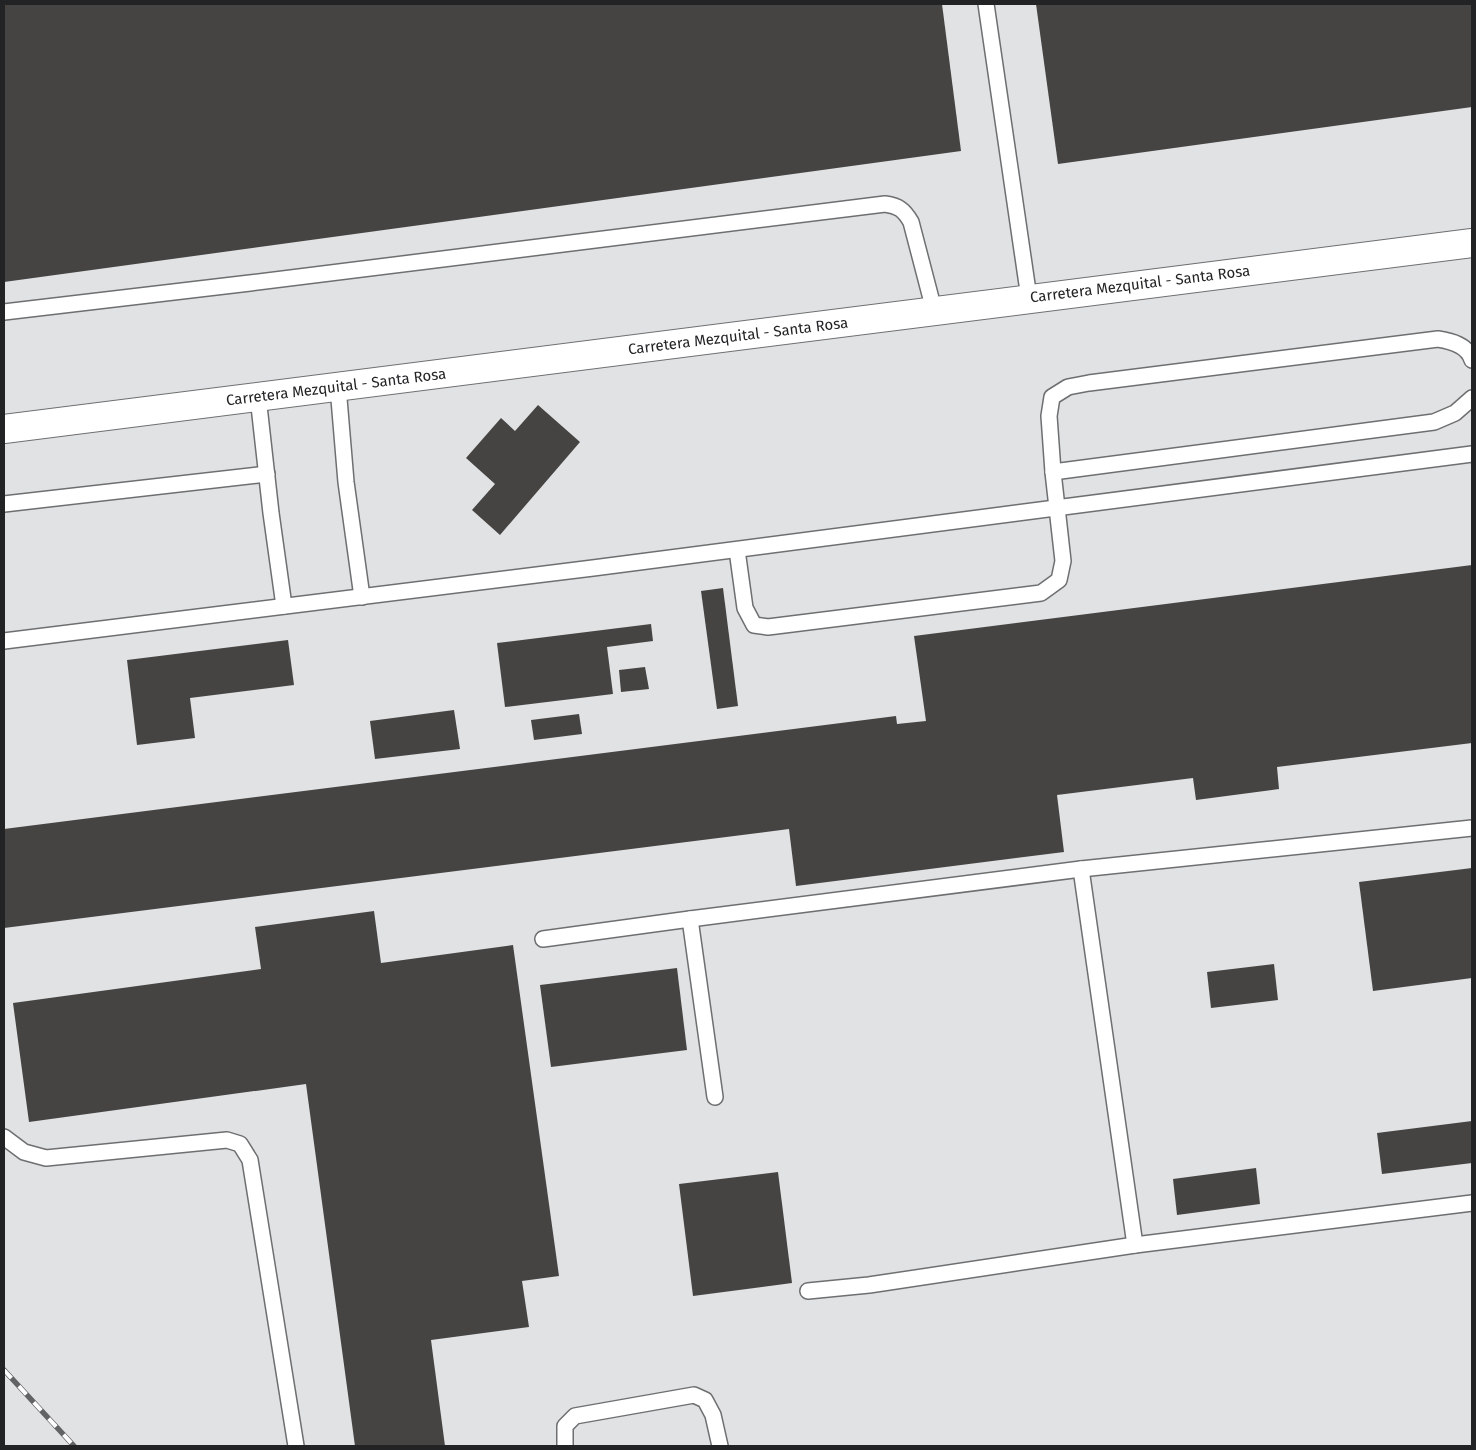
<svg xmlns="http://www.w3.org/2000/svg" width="1476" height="1450" font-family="'Fira Sans',sans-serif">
  <rect width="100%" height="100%" fill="#e0e2e4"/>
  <g fill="#464443">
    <path d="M 4,4 L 942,4 L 961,151 L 4,282 Z"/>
    <path d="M 1036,4 L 1472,4 L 1472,107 L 1058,164 Z"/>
    <path d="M 538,405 L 580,442 L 500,535 L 472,510 L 495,484 L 466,458 L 501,418 L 515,431 Z"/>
    <path d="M 1472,565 L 1472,743 L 1277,767 L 1279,789 L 1196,800 L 1193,778 L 1057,795 L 1064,852 L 796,886 L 789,829 L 4,928 L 4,829 L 896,716 L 897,724 L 926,721 L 914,636 Z"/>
    <path d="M 723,588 L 738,706 L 717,709 L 701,591 Z"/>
    <path d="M 651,624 L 653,641 L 607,647 L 613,694 L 505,707 L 497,643 Z"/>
    <path d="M 288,640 L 294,685 L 190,698 L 195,738 L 137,745 L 127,660 Z"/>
    <path d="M 645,667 L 649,689 L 621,692 L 619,670 Z"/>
    <path d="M 454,710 L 460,749 L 375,759 L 370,721 Z"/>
    <path d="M 579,714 L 582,734 L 534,740 L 531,720 Z"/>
    <path d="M 1472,868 L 1472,978 L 1373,991 L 1359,882 Z"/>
    <path d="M 374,911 L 381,963 L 513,945 L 559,1276 L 522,1281 L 529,1327 L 431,1340 L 445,1446 L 355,1446 L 306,1084 L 29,1122 L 13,1003 L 261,969 L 255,927 Z"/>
    <path d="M 1274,964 L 1278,1000 L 1211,1008 L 1207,972 Z"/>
    <path d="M 677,968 L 687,1050 L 551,1067 L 540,985 Z"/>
    <path d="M 1472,1121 L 1472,1163 L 1382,1174 L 1377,1133 Z"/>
    <path d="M 1256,1168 L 1260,1204 L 1177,1215 L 1173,1179 Z"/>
    <path d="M 778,1172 L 792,1283 L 693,1296 L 679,1184 Z"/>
  </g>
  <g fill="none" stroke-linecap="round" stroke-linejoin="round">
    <defs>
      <g id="service">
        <path d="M 986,4 L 1029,298"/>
        <path d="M 4,312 L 250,283 L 885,204 C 899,206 904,210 911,222 L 934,310"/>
        <path d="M 338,387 L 346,482 L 362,597"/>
        <path d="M 258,397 L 271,513 L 284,606"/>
        <path d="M 1053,472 L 1434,422 L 1455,413 L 1472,398"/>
        <path d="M 4,504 L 267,474"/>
        <path d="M 737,550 L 745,608 L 754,625 L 768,627 L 1041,593 L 1059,580 L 1063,561 L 1053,472 L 1049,416 L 1052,397 L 1068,387 L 1089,383 L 1438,339 C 1451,341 1468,345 1472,360"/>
        <path d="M 4,641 L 593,568 L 1472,454"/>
        <path d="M 1081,869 L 1135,1245"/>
        <path d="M 690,919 L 715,1097"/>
        <path d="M 543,939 L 690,919 L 1081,869 L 1472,828"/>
        <path d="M 4,1137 L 24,1152 L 46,1158 L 227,1140 L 240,1144 L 250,1160 L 296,1446"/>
        <path d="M 808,1291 L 869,1285 L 1135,1245 L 1472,1203"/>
        <path d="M 565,1446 L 565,1426 L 575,1416 L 694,1395 L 705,1400 L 713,1415 L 720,1446"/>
      </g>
      <path id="secondary" d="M 4,429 L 1472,243"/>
    </defs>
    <use href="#service" stroke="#6d6f71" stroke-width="18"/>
    <use href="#secondary" stroke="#6d6f71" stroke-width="30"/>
    <use href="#service" stroke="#fff" stroke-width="15"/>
    <use href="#secondary" stroke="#fff" stroke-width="28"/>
    <defs>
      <path id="rail" d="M 4,1370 L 74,1446"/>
    </defs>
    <use href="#rail" stroke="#626365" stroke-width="5.5"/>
    <use href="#rail" stroke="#fff" stroke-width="4" stroke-dasharray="11" stroke-linecap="butt"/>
  </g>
  <g text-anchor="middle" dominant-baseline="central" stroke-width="5" stroke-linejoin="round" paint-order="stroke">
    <g font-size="15" fill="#222324" stroke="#fff">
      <text transform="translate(1140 284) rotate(-7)">Carretera Mezquital - Santa Rosa</text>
      <text transform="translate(738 336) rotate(-7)">Carretera Mezquital - Santa Rosa</text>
      <text transform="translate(336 387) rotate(-7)">Carretera Mezquital - Santa Rosa</text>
    </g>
  </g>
  <rect width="1476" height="1450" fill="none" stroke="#222324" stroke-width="10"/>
</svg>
